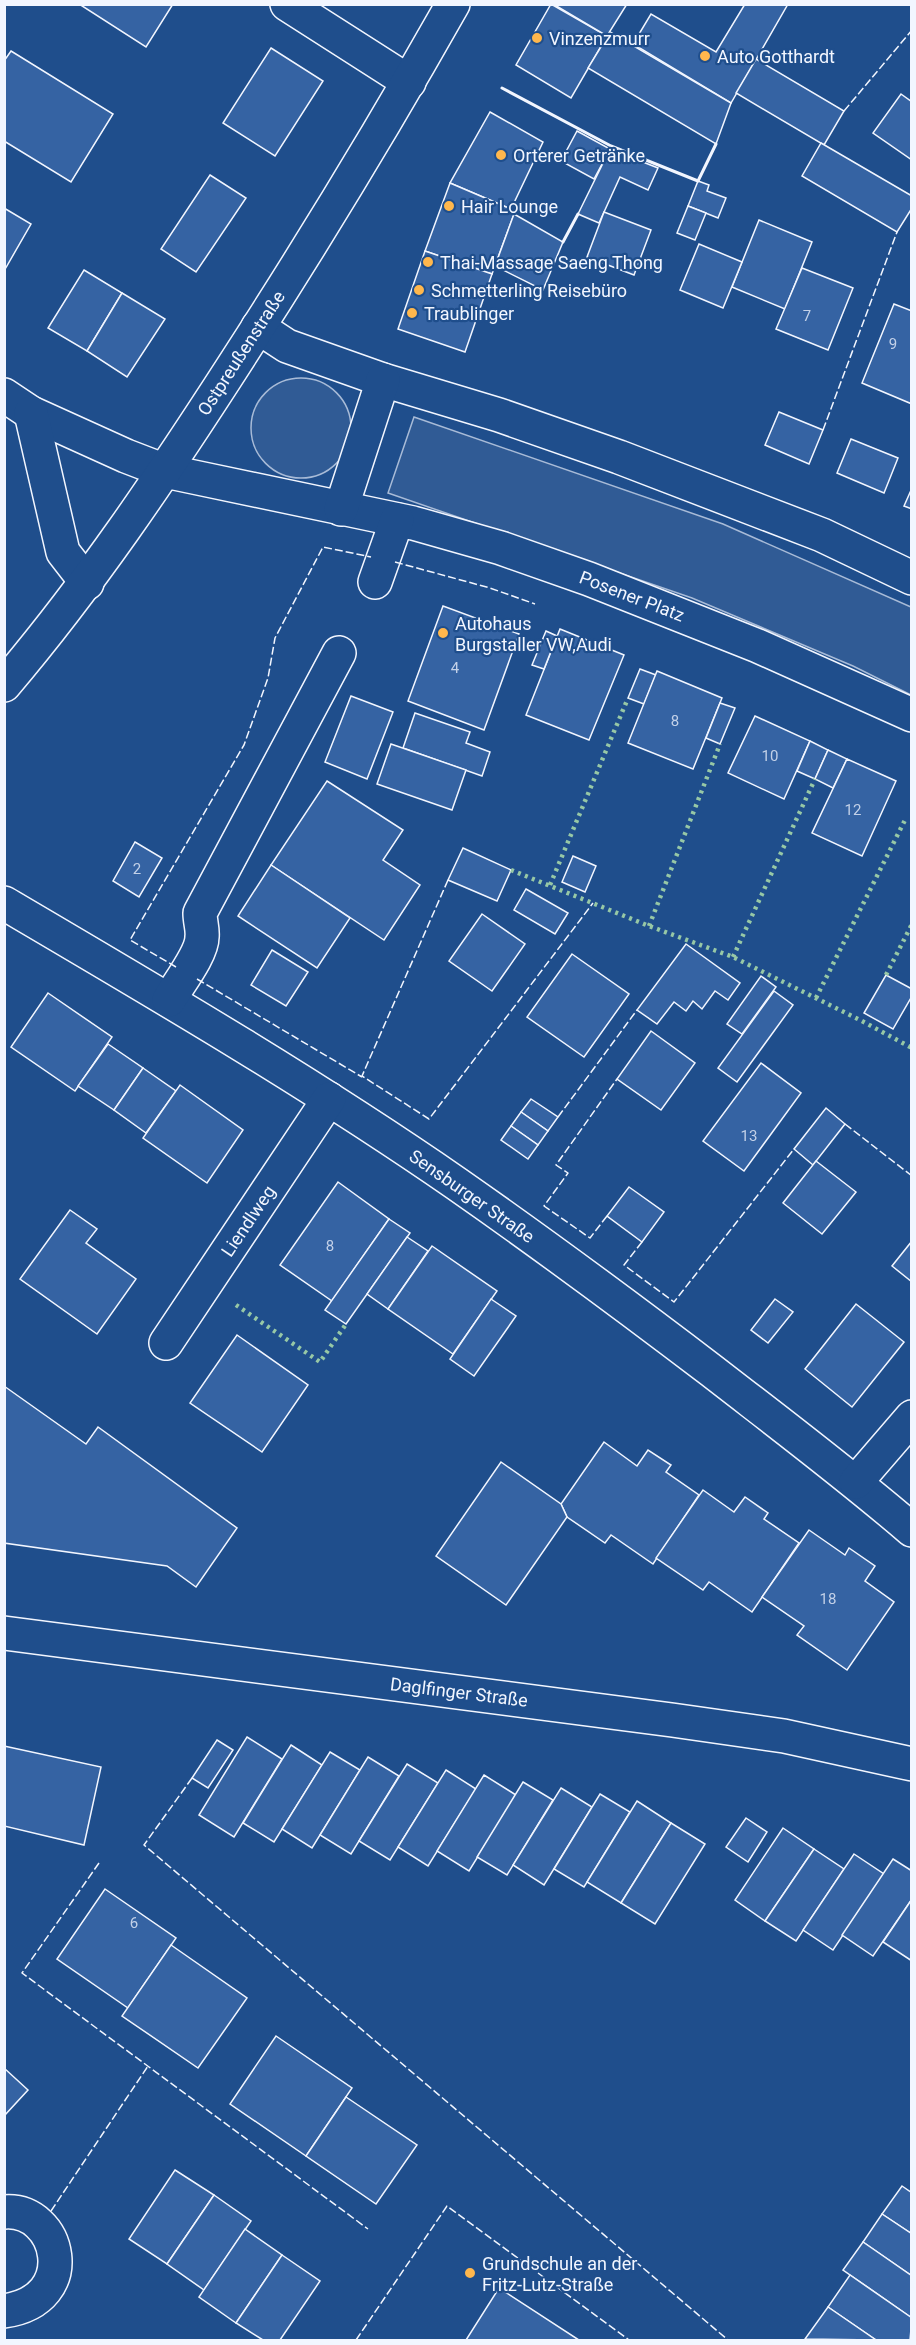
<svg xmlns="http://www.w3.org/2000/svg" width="916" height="2345" font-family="Roboto,sans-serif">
  <rect width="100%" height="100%" fill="#1f4e8c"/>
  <g fill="#305b95" stroke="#a8bbd7" stroke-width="1.5">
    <circle cx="301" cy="428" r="50"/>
    <path d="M 414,417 L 723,524 L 911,607 L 911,695 L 853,666 L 692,598 L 388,493 Z"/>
  </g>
  <g fill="#3563a3" stroke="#f2f6ff" stroke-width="1.5">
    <path d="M 79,4 L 173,4 L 146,47 Z"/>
    <path d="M 551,4 L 607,36 L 571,98 L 516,65 Z"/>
    <path d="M 553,4 L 627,4 L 607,36 Z"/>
    <path d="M 745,4 L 788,4 L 731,103 L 633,44 L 651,14 L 716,52 Z"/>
    <path d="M 610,32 L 731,103 L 716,144 L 588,68 Z"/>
    <path d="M 271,48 L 323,81 L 275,156 L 223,123 Z"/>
    <path d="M 11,51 L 113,114 L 71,182 L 4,141 L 4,61 Z"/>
    <path d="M 756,59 L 844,111 L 824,145 L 736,93 Z"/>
    <path d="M 901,94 L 912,102 L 912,160 L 873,133 Z"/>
    <path d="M 490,112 L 543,142 L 511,209 L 450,183 Z"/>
    <path d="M 577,131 L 610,149 L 594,179 L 561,161 Z"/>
    <path d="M 821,143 L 912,196 L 912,208 L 897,232 L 802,176 Z"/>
    <path d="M 610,149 L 658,168 L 648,190 L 620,177 L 599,223 L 578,214 Z"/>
    <path d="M 210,175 L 246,198 L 196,272 L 161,249 Z"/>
    <path d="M 698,181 L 709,185 L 707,191 L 726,198 L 718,218 L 688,206 Z"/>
    <path d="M 450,183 L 511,209 L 514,214 L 492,274 L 425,251 Z"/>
    <path d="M 688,206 L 706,213 L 695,240 L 677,233 Z"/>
    <path d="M 4,208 L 31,224 L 4,271 Z"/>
    <path d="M 604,212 L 651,230 L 634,275 L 587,257 Z"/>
    <path d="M 514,214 L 563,242 L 543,290 L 495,266 Z"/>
    <path d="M 759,220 L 812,242 L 785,309 L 732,287 Z"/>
    <path d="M 699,244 L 742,262 L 723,308 L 680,290 Z"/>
    <path d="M 425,251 L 492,274 L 465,352 L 398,329 Z"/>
    <path d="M 802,268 L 853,288 L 828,350 L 776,329 Z"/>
    <path d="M 84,270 L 122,293 L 87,351 L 48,328 Z"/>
    <path d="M 122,293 L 165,319 L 127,377 L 87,351 Z"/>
    <path d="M 894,304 L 912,311 L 912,404 L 862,383 Z"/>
    <path d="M 779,412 L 823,430 L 809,464 L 765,445 Z"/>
    <path d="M 851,439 L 898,458 L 884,493 L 837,473 Z"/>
    <path d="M 912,488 L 912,509 L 904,506 Z"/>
    <path d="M 443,606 L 519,634 L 484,730 L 408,701 Z"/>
    <path d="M 560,629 L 624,655 L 589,740 L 526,715 Z"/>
    <path d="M 546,631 L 557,636 L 544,669 L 532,665 Z"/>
    <path d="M 640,669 L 656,675 L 644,704 L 628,698 Z"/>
    <path d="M 657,671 L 722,698 L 693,769 L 628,743 Z"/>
    <path d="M 351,696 L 393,712 L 367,779 L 325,762 Z"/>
    <path d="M 720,703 L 735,708 L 720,744 L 706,738 Z"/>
    <path d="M 415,713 L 470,732 L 466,743 L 490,752 L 482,776 L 403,748 Z"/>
    <path d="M 755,716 L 810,741 L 784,799 L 728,773 Z"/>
    <path d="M 810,741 L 828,750 L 815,779 L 797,771 Z"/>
    <path d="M 391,744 L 466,770 L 452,810 L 377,784 Z"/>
    <path d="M 828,750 L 847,759 L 833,788 L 815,779 Z"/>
    <path d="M 847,759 L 896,781 L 862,856 L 812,833 Z"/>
    <path d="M 327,781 L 403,830 L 383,860 L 420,885 L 384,940 L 271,865 Z"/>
    <path d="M 135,842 L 162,858 L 139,897 L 113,881 Z"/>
    <path d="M 463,848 L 511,870 L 497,901 L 448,880 Z"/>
    <path d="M 573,856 L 596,866 L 585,892 L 562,882 Z"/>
    <path d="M 271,865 L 350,918 L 317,968 L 238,916 Z"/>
    <path d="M 526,889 L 568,913 L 555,934 L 514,910 Z"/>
    <path d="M 482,914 L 525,944 L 492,991 L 449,961 Z"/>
    <path d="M 686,944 L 740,983 L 728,1000 L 715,991 L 702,1009 L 693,1001 L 686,1011 L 674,1002 L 657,1024 L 637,1010 Z"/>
    <path d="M 272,950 L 308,972 L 286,1006 L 251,985 Z"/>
    <path d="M 572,954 L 629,994 L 584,1057 L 527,1017 Z"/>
    <path d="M 886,975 L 912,989 L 912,996 L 893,1029 L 864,1013 Z"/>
    <path d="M 761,976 L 776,987 L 742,1034 L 727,1024 Z"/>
    <path d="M 774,991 L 793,1005 L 737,1082 L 718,1068 Z"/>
    <path d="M 48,993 L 112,1037 L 75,1091 L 11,1047 Z"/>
    <path d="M 651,1031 L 695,1063 L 661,1110 L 617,1079 Z"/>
    <path d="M 108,1044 L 143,1068 L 114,1110 L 78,1086 Z"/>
    <path d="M 761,1063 L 801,1093 L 744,1171 L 703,1141 Z"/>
    <path d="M 143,1068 L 176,1091 L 146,1133 L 114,1110 Z"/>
    <path d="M 180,1085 L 243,1130 L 207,1183 L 143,1138 Z"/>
    <path d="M 531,1099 L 558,1117 L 548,1131 L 521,1112 Z"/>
    <path d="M 826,1108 L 845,1124 L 813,1165 L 794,1149 Z"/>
    <path d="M 521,1112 L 548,1131 L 538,1145 L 511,1126 Z"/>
    <path d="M 511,1126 L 538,1145 L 528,1159 L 501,1140 Z"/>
    <path d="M 816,1161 L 856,1192 L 822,1234 L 783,1203 Z"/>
    <path d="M 338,1182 L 389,1219 L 332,1301 L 280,1265 Z"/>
    <path d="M 629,1187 L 664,1212 L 642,1242 L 607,1216 Z"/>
    <path d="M 70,1210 L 97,1229 L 86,1243 L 136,1279 L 97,1334 L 20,1279 Z"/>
    <path d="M 389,1219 L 410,1233 L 346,1324 L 325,1310 Z"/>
    <path d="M 407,1237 L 428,1251 L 388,1309 L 367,1294 Z"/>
    <path d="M 912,1241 L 912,1282 L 892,1266 Z"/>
    <path d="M 432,1246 L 497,1291 L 453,1354 L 388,1309 Z"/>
    <path d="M 491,1299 L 516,1316 L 474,1376 L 450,1359 Z"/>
    <path d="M 775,1299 L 793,1312 L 768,1343 L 751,1330 Z"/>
    <path d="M 856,1304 L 904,1342 L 852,1407 L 805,1369 Z"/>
    <path d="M 237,1335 L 308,1385 L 262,1452 L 190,1403 Z"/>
    <path d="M 4,1386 L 86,1444 L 98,1427 L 237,1528 L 196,1587 L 167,1566 L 4,1543 Z"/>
    <path d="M 604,1442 L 637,1466 L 648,1450 L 671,1465 L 666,1472 L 699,1495 L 653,1564 L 611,1535 L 605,1543 L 567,1517 L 561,1504 Z"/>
    <path d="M 501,1462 L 561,1504 L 567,1517 L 506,1605 L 436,1556 Z"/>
    <path d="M 703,1490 L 734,1512 L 745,1497 L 768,1513 L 764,1519 L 799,1543 L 752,1612 L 709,1582 L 703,1590 L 656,1558 Z"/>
    <path d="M 809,1530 L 845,1555 L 849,1548 L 875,1566 L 865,1581 L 894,1602 L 847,1670 L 797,1635 L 804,1626 L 762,1597 Z"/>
    <path d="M 247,1737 L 282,1759 L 234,1837 L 199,1815 Z"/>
    <path d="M 217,1740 L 233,1750 L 208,1788 L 192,1778 Z"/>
    <path d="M 291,1745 L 322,1765 L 274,1842 L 243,1823 Z"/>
    <path d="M 4,1746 L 101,1767 L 84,1845 L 4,1826 Z"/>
    <path d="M 330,1752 L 360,1770 L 312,1848 L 282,1829 Z"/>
    <path d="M 368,1757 L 399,1776 L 351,1854 L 320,1835 Z"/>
    <path d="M 407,1764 L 438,1783 L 390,1860 L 359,1841 Z"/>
    <path d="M 446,1770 L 476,1789 L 428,1866 L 398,1847 Z"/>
    <path d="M 484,1775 L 516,1795 L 469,1871 L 437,1851 Z"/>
    <path d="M 523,1782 L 553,1800 L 507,1875 L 477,1857 Z"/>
    <path d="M 561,1788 L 592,1807 L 544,1885 L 513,1865 Z"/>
    <path d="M 600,1794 L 630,1812 L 584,1887 L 554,1869 Z"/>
    <path d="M 637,1801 L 671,1823 L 621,1903 L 587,1882 Z"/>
    <path d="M 746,1818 L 767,1832 L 748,1862 L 726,1847 Z"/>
    <path d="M 671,1823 L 705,1844 L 655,1924 L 621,1903 Z"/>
    <path d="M 783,1828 L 814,1849 L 765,1921 L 735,1900 Z"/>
    <path d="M 814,1849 L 844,1869 L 796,1941 L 765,1921 Z"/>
    <path d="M 854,1854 L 884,1874 L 833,1950 L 803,1930 Z"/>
    <path d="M 893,1859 L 912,1871 L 912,1899 L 873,1956 L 842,1935 Z"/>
    <path d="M 105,1889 L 176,1938 L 128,2008 L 57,1959 Z"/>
    <path d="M 912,1899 L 912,1961 L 883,1942 Z"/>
    <path d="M 171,1945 L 247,1998 L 198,2068 L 122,2016 Z"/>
    <path d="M 276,2036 L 352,2088 L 306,2156 L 230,2104 Z"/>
    <path d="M 4,2068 L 28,2090 L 4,2116 Z"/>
    <path d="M 346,2097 L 417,2145 L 376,2204 L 306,2156 Z"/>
    <path d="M 175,2170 L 214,2195 L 167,2264 L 129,2239 Z"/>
    <path d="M 902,2186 L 912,2193 L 912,2234 L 882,2214 Z"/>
    <path d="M 214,2195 L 251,2221 L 204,2290 L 167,2264 Z"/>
    <path d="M 882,2214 L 912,2234 L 912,2276 L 863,2242 Z"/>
    <path d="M 245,2229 L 282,2255 L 236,2323 L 199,2297 Z"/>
    <path d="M 863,2242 L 912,2276 L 912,2318 L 843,2270 Z"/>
    <path d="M 282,2255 L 320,2281 L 280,2340 L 263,2340 L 236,2323 Z"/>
    <path d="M 850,2275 L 912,2318 L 910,2340 L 876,2340 L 828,2307 Z"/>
    <path d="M 499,2288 L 579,2340 L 466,2340 Z"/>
    <path d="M 828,2307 L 876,2340 L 805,2339 Z"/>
  </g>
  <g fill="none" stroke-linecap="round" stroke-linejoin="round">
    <defs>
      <g id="minor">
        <path d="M 287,4 L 409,82"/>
        <path d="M 258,327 L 287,346 L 383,380 L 499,415 L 619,457 L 822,535 L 912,578"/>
        <path d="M 4,395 L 31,413 L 126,456 L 165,471 L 413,523 L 501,548 L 589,579 L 758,646 L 912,715"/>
        <path d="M 31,413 L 63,552 L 87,583"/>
        <path d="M 341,509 L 383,380"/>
        <path d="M 375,582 L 397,520"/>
        <path d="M 4,903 C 157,993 311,1083 457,1184 C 543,1244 628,1307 712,1371 C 779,1423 847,1474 912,1530"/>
        <path d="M 169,1000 C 178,984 202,954 202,937 C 203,929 200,922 200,913 L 339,653"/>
        <path d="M 166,1343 L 329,1099"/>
        <path d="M 856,1482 L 912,1417"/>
        <path d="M 4,1633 L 672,1720 L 784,1736 L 912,1764"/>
        <path d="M 4,2212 C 60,2207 83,2300 4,2311"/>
      </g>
      <path id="major" d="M 4,685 C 89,585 161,478 232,368 C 309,249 383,128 453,4"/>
    </defs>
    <use href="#minor" stroke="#f2f6ff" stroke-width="36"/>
    <use href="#major" stroke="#f2f6ff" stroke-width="36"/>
    <use href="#minor" stroke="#1f4e8c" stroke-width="33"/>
    <use href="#major" stroke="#1f4e8c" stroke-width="33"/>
    <g stroke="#97c8a6" stroke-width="4.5" stroke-dasharray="3 4.5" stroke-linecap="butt">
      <path d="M 511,870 L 649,926 L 733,957 L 860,1020 L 912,1048"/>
      <path d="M 550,885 L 628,698"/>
      <path d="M 649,926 L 720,744"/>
      <path d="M 733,957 L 815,779"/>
      <path d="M 886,975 L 912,924"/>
      <path d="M 816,998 L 906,818"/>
      <path d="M 236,1305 L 320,1362 L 346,1324"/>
    </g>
    <g stroke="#f2f6ff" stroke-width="1.5" stroke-dasharray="8 3" stroke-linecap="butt">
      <path d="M 844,111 L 912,30"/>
      <path d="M 823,430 L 897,232"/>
      <path d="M 395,562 L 490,588 L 535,604"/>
      <path d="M 448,880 L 362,1076 L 429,1119 L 593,903"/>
      <path d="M 176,967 L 130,940 L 244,745 L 268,678 L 275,638 L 323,547 L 371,557"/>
      <path d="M 197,979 L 362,1077"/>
      <path d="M 558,1117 L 637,1010"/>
      <path d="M 845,1124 L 912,1176"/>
      <path d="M 607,1216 L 590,1238 L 544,1206 L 568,1173 L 556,1165 L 617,1079"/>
      <path d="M 642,1242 L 624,1265 L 674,1302 L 794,1149"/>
      <path d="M 192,1778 L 144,1845 L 728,2340"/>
      <path d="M 99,1863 L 22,1973 L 368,2229"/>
      <path d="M 51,2211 L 148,2066"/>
      <path d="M 356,2340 L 447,2206 L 629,2340"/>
    </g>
    <g stroke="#f2f6ff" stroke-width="3">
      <path d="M 502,88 L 611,146 L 698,181 L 716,144"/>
      <path d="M 563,242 L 578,214"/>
    </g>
  </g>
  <g fill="#ffb74d" stroke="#1f4e8c" stroke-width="2">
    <circle cx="537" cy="38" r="6"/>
    <circle cx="705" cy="56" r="6"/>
    <circle cx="501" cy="155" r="6"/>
    <circle cx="449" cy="206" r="6"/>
    <circle cx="428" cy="262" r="6"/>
    <circle cx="419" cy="290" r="6"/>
    <circle cx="412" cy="313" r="6"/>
    <circle cx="443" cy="633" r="6"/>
    <circle cx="470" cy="2273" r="6"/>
  </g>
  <g text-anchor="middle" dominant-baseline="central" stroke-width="4.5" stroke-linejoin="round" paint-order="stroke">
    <g font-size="15" fill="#c3d1e8">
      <text x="807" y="316">7</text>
      <text x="893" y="344">9</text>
      <text x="455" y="668">4</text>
      <text x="675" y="721">8</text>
      <text x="770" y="756">10</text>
      <text x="853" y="810">12</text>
      <text x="137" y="869">2</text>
      <text x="749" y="1136">13</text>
      <text x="330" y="1246">8</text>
      <text x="828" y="1599">18</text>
      <text x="134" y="1923">6</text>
    </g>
    <g font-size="18" fill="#f2f6ff" stroke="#1f4e8c" text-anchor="start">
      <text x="549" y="38">Vinzenzmurr</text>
      <text x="717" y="56">Auto Gotthardt</text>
      <text x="513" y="155">Orterer Getränke</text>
      <text x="461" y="206">Hair Lounge</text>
      <text x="440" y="262">Thai-Massage Saeng Thong</text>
      <text x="431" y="290">Schmetterling Reisebüro</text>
      <text x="424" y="313">Traublinger</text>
      <text x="455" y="623">Autohaus<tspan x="455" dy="21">Burgstaller VW,Audi</tspan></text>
      <text x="482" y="2263">Grundschule an der<tspan x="482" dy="21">Fritz-Lutz-Straße</tspan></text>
    </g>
    <g font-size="18" fill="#f2f6ff" stroke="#1f4e8c">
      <text transform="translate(241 353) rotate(-57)">Ostpreußenstraße</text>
      <text transform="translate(632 596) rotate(21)">Posener Platz</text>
      <text transform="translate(472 1196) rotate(35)">Sensburger Straße</text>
      <text transform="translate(248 1221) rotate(-56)">Liendlweg</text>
      <text transform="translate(459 1692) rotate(7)">Daglfinger Straße</text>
    </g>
  </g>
  <rect width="916" height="2345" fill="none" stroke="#f2f6ff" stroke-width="12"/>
</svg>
